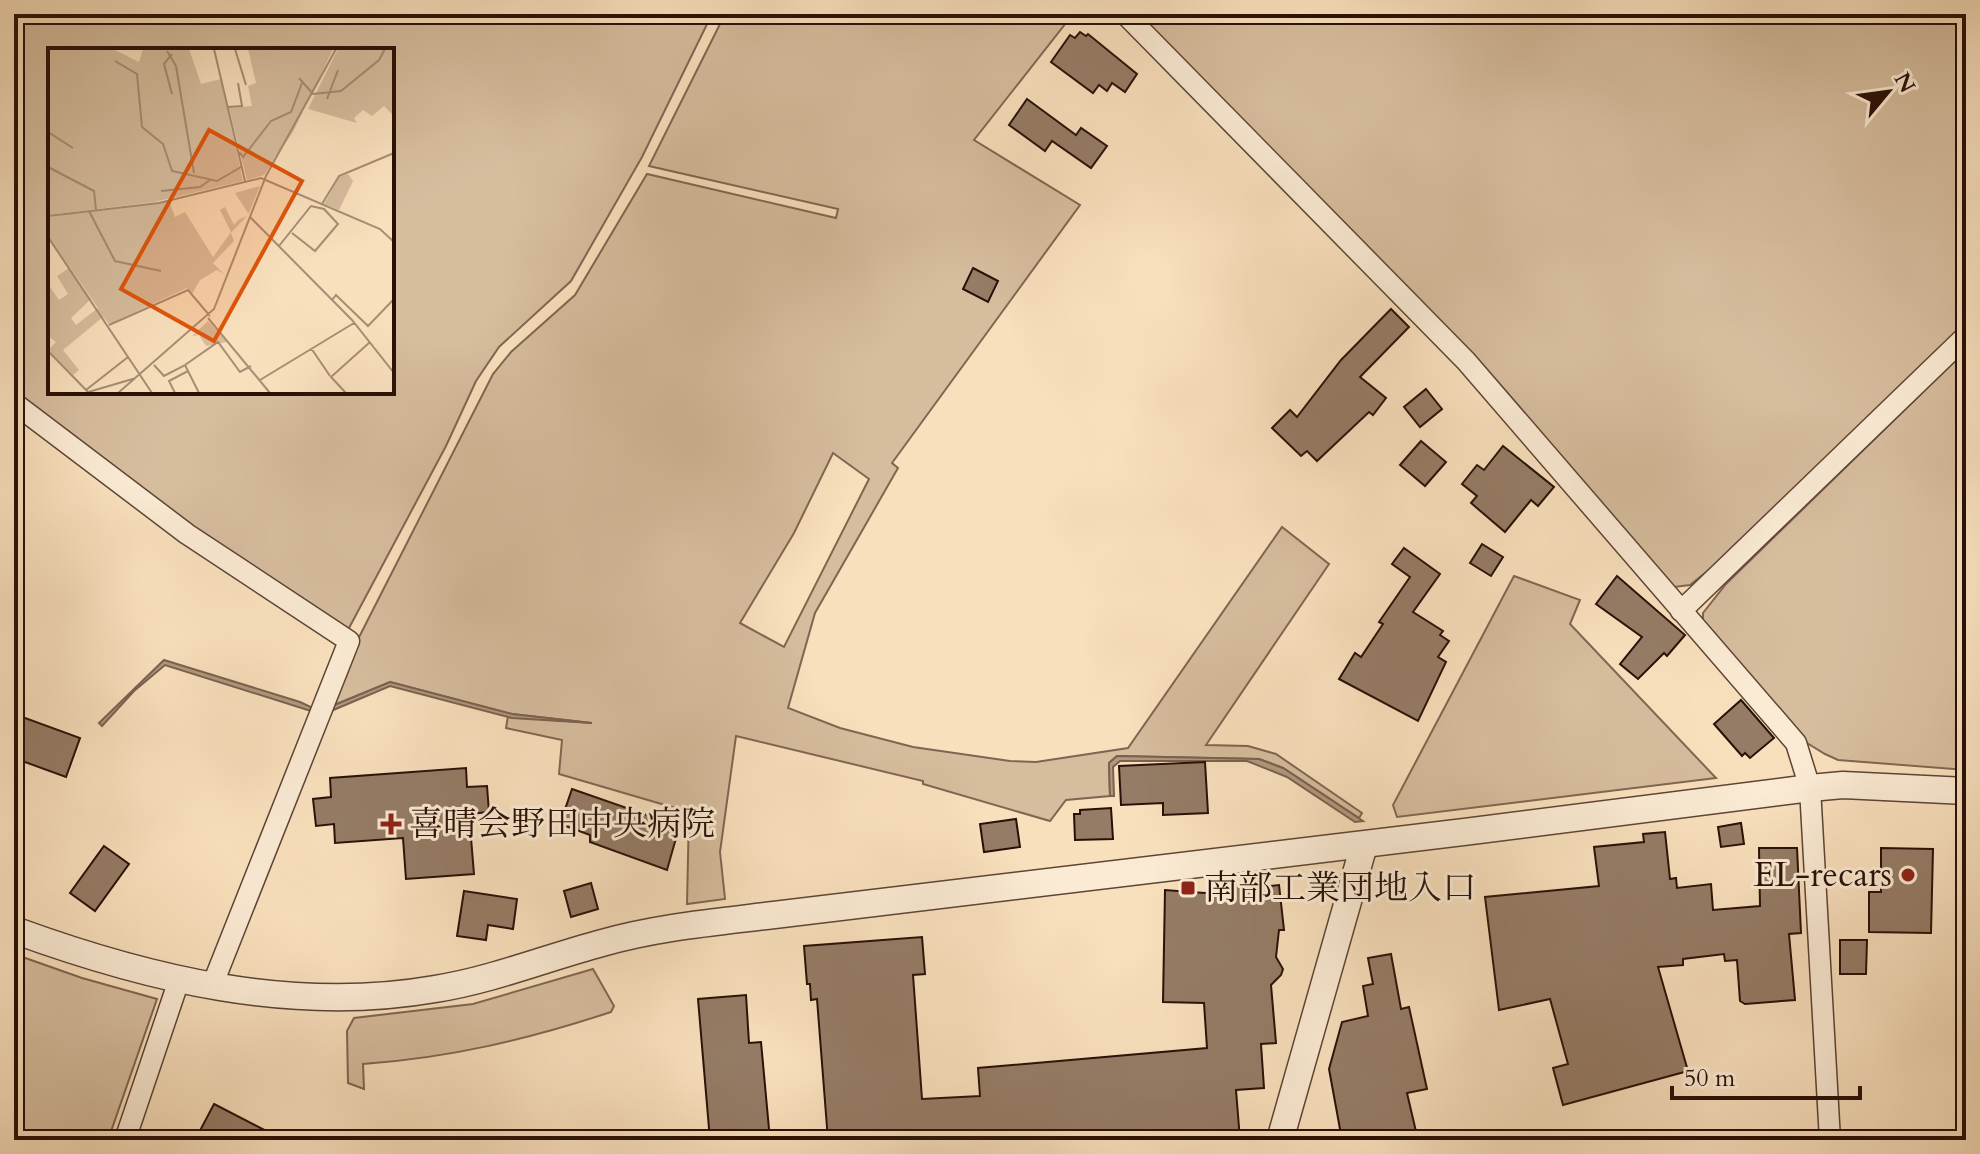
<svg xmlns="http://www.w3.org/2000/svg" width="1980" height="1154" font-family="Cardo,'Noto Serif JP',serif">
  <rect width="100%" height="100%" fill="#f9e0bd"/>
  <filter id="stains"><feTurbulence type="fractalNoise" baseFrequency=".0025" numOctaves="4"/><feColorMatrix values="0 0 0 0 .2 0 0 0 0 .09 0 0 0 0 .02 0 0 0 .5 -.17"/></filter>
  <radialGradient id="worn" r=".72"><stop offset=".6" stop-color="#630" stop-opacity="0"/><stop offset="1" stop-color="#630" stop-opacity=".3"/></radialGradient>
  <g fill="#d6bd9e" stroke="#806652" stroke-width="2" fill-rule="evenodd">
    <path d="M 14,14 L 712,14 L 642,157 L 571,281 L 499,347 L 476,381 L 446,446 L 349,628 L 344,629 L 227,554 L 14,394 ZM 50,50 L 392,50 L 392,392 L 50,392 Z"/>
    <path d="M 725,14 L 1073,14 L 974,140 L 1080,205 L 892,463 L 898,468 L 815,613 L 788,708 L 840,728 L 913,747 L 1010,761 L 1036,762 L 1128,748 L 1282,527 L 1329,564 L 1206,745 L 1248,746 L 1276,754 L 1362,813 L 1359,818 L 1283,768 L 1259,759 L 1117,756 L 1109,763 L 1110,796 L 1066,800 L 1050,821 L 923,784 L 923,781 L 736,736 L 720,852 L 725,899 L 687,904 L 689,812 L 559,774 L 562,740 L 506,728 L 508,716 L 591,723 L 512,714 L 390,682 L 332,706 L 352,651 L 493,374 L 511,352 L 575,295 L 647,174 L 836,218 L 838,209 L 649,166 ZM 833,453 L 869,479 L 784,647 L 740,623 L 794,533 Z"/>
    <path d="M 1139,14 L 1966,14 L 1966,323 L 1735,549 L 1690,585 L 1674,587 L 1471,354 Z"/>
    <path d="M 1966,350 L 1966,770 L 1838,760 L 1825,754 L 1807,743 L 1703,623 L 1703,613 L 1726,584 Z"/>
    <path d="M 1514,576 L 1580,600 L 1570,624 L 1716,778 L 1397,817 L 1393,805 Z"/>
    <path d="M 14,954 L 82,978 L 157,999 L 108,1140 L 14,1140 Z"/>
    <path d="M 593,969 L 614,1006 L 611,1012 C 529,1039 450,1058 363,1064 L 364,1089 L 348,1083 L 347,1031 L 354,1018 L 473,1004 Z"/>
  </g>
  <g fill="#b2997f" stroke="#7b624f" stroke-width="2">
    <path d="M 164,660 L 300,702 L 315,709 L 314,712 L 165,665 L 134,691 L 102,726 L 99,723 Z"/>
    <path d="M 390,682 L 512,714 L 592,723 L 512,718 L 390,686 L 331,711 L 332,706 Z"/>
    <path d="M 1117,756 L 1259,759 L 1283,768 L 1363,821 L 1355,822 L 1287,777 L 1247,761 L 1120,761 L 1113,767 L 1114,796 L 1110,796 L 1109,763 Z"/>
  </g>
  <g fill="#957c66" stroke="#291007" stroke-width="2">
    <path d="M 1080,32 L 1086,36 L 1088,34 L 1137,74 L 1125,92 L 1112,83 L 1107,91 L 1099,85 L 1093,93 L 1051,62 L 1070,35 L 1075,38 Z"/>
    <path d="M 1027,99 L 1076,135 L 1081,128 L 1107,146 L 1091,168 L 1052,141 L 1045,151 L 1009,125 Z"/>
    <path d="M 973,268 L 998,281 L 988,302 L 963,289 Z"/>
    <path d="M 1391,309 L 1409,327 L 1360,377 L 1386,398 L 1373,415 L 1369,412 L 1317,461 L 1307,451 L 1301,456 L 1272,428 L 1290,410 L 1297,417 L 1341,360 Z"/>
    <path d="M 1426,389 L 1442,409 L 1420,427 L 1404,407 Z"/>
    <path d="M 1421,441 L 1446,462 L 1425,486 L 1400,465 Z"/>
    <path d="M 1503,446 L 1554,487 L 1538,506 L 1531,500 L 1505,532 L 1471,503 L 1477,496 L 1462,484 L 1477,465 L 1484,470 Z"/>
    <path d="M 1482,544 L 1503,557 L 1491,576 L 1470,563 Z"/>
    <path d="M 1404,548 L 1440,574 L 1413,612 L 1443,631 L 1440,635 L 1449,641 L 1438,657 L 1446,662 L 1418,721 L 1339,679 L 1355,653 L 1361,657 L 1383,624 L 1379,622 L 1410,577 L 1392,564 Z"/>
    <path d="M 1617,576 L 1685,635 L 1667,656 L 1664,653 L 1638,679 L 1620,664 L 1642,637 L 1596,604 Z"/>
    <path d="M 1741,700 L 1774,738 L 1750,758 L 1745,753 L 1742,756 L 1714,724 Z"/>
    <path d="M 14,714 L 80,738 L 66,777 L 14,758 Z"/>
    <path d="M 1205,762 L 1208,813 L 1163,815 L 1163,803 L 1121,805 L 1119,766 Z"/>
    <path d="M 466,768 L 467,787 L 487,786 L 489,812 L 469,814 L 474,874 L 406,879 L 403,838 L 335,843 L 334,824 L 316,826 L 313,799 L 331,797 L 330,778 Z"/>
    <path d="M 572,789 L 661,820 L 663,812 L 682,817 L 667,870 L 590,842 L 590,835 L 560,824 Z"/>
    <path d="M 1111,808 L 1113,839 L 1075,840 L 1074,814 L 1080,814 L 1080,810 Z"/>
    <path d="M 1016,819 L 1020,847 L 984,852 L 980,824 Z"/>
    <path d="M 1741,823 L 1744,844 L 1721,847 L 1718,827 Z"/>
    <path d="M 1665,832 L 1670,879 L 1676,878 L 1677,888 L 1711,884 L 1713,910 L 1760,906 L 1759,848 L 1797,848 L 1801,933 L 1789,934 L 1795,1000 L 1745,1004 L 1740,1001 L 1737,960 L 1725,961 L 1724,954 L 1683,959 L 1683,965 L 1658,967 L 1688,1071 L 1563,1105 L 1553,1068 L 1568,1064 L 1550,999 L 1499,1010 L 1485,897 L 1599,886 L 1594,847 L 1644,842 L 1643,834 Z"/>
    <path d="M 104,846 L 129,864 L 95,911 L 70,893 Z"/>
    <path d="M 1881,848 L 1933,849 L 1931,933 L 1869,932 L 1869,892 L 1881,892 Z"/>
    <path d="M 591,883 L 598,909 L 571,917 L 564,891 Z"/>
    <path d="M 1239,883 L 1252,888 L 1279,885 L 1284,930 L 1279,930 L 1276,957 L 1283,969 L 1281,975 L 1271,985 L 1276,1043 L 1261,1044 L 1264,1088 L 1236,1090 L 1240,1140 L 828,1140 L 817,999 L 811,1000 L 810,984 L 807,984 L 804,946 L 922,937 L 925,974 L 913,975 L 922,1099 L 980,1096 L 978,1068 L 1207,1048 L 1204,1003 L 1163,1002 L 1165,890 L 1205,893 Z"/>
    <path d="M 464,891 L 517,899 L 513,929 L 488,925 L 486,940 L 457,936 Z"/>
    <path d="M 1840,940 L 1867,940 L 1866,974 L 1840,974 Z"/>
    <path d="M 1391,954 L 1401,1009 L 1409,1007 L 1427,1089 L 1407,1093 L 1418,1140 L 1342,1140 L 1329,1069 L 1342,1022 L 1368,1016 L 1363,986 L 1373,984 L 1368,958 Z"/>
    <path d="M 746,995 L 749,1043 L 761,1042 L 770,1140 L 710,1140 L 698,999 Z"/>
    <path d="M 214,1104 L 284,1140 L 195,1140 Z"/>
  </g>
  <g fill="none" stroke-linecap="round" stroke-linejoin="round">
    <defs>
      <g id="minor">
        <path d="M 1125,14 L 1466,361 L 1796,743 L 1810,788 L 1830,1140"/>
        <path d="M 14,403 L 187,534 L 349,641 L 212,986"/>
        <path d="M 1681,611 L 1966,336"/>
        <path d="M 125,1140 L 179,980"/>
      </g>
      <g id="tertiary">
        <path d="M 14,930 C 148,979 292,1014 435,989 C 492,980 546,958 602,943 C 658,927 717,922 774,915 C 1120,874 1465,833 1810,788 L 1843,785 L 1966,791"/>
        <path d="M 1280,1140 L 1364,845"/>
      </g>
    </defs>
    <use href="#minor" stroke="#5d4434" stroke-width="23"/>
    <use href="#tertiary" stroke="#5d4434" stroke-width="29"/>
    <use href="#minor" stroke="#fbebd4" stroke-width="20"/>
    <use href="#tertiary" stroke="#fbebd4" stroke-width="26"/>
  </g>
  <g fill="#8f2418" stroke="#fbebd4" stroke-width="3">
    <path d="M387 812h8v8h8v8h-8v8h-8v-8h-8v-8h8z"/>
    <circle cx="1908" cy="875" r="8"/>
    <rect x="1180" y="880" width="16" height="16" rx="4"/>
  </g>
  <g text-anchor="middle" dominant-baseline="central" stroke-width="6" stroke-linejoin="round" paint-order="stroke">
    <g font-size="34" fill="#291007" stroke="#fbebd4" text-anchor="start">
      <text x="409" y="824">喜晴会野田中央病院</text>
      <text x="1892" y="875" text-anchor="end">EL-recars</text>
      <text x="1204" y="888">南部工業団地入口</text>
    </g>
  </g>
  <g transform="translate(48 48)">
    <rect width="346" height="346" fill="#f9e0bd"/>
    <path d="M 0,1 L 65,1 L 91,14 L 95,1 L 141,1 L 153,36 L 173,31 L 195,133 L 106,154 L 0,167 ZM 200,1 L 285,1 L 245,84 L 216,127 L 199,132 L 181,60 L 204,58 L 200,38 L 208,35 ZM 290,1 L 346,1 L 346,68 L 336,58 L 324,68 L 315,62 L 306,70 L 309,75 L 260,61 ZM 300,126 L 305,133 L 291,162 L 276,156 L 291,129 ZM 212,138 L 201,165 L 200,165 L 187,145 ZM 121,153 L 127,169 L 137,164 L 165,209 L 183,184 L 172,162 L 177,159 L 186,177 L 190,172 L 199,168 L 183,185 L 186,193 L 165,215 L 176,226 L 169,222 L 152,232 L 144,246 L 139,240 L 61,276 L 55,269 L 15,302 L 31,322 L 25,327 L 0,302 L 8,294 L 0,288 L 0,236 L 11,252 L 20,246 L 9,228 L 21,220 L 43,251 L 23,270 L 28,277 L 50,260 L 0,188 L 0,169 ZM 160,273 L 179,294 L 158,298 L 151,287 L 144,288 Z" fill="#d6bd9e"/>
    <path fill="none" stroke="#a68d74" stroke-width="2" d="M 166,1 L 197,133M 187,1 L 198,37M 119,3 L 128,18 L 146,125M 124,6 L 116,16 L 124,46M 67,13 L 89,26 L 94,79 L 115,96 L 124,123 L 169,133 L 193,119M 251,30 L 265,46 L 293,43 L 331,12 L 337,1M 279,51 L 290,22M 180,59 L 194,58 L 190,35M 0,84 L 25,100M 191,104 L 195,109 L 223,73 L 243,64 L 254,35M 0,119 L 46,143 L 48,162M 113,143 L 152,139 L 162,132M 274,156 L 291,128 L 346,105M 41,163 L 67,213 L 113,223M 0,168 L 111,155 L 213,130 L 332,181 L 346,194M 202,169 L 304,272 L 346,325M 0,189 L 104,345M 231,198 L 263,158 L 276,161 L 290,176 L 267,203 L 244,185M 284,252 L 288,247 L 320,278 L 346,251M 160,270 L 222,345M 61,277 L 140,242 L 162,268M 263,300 L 282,328M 0,303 L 41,345M 106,317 L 116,328 L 137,317 L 151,345M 137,317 L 170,294 L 192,324 L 203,318M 212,332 L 306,275M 38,342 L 80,309M 37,345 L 88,330M 70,345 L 166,261 L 218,128 L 288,1M 127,345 L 121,333 L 140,323M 298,345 L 283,329 L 322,294"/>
    <path fill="#de550c" fill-opacity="0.15" stroke="#de550c" stroke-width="4" d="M 161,82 L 254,133 L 166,293 L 73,241 Z"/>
    <rect width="346" height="346" fill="none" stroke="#291007" stroke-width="4"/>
  </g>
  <rect width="1980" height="1154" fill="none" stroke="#f9e0bd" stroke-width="48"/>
  <rect x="16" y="16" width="1948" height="1122" fill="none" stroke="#291007" stroke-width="4"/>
  <rect x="24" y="24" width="1932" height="1106" fill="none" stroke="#291007" stroke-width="2"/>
  <g transform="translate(1888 92) rotate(61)" stroke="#fbebd4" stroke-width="6" paint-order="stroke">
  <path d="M0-6L14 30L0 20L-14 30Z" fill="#291007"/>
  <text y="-12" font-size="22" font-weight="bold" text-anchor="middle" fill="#291007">N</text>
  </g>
  <path d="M1672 1086v12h188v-12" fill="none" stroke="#291007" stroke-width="4"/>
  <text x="1684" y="1086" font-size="24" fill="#291007" stroke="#fbebd4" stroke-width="6" paint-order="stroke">50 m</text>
  <rect width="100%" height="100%" filter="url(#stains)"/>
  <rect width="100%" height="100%" fill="url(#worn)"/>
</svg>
